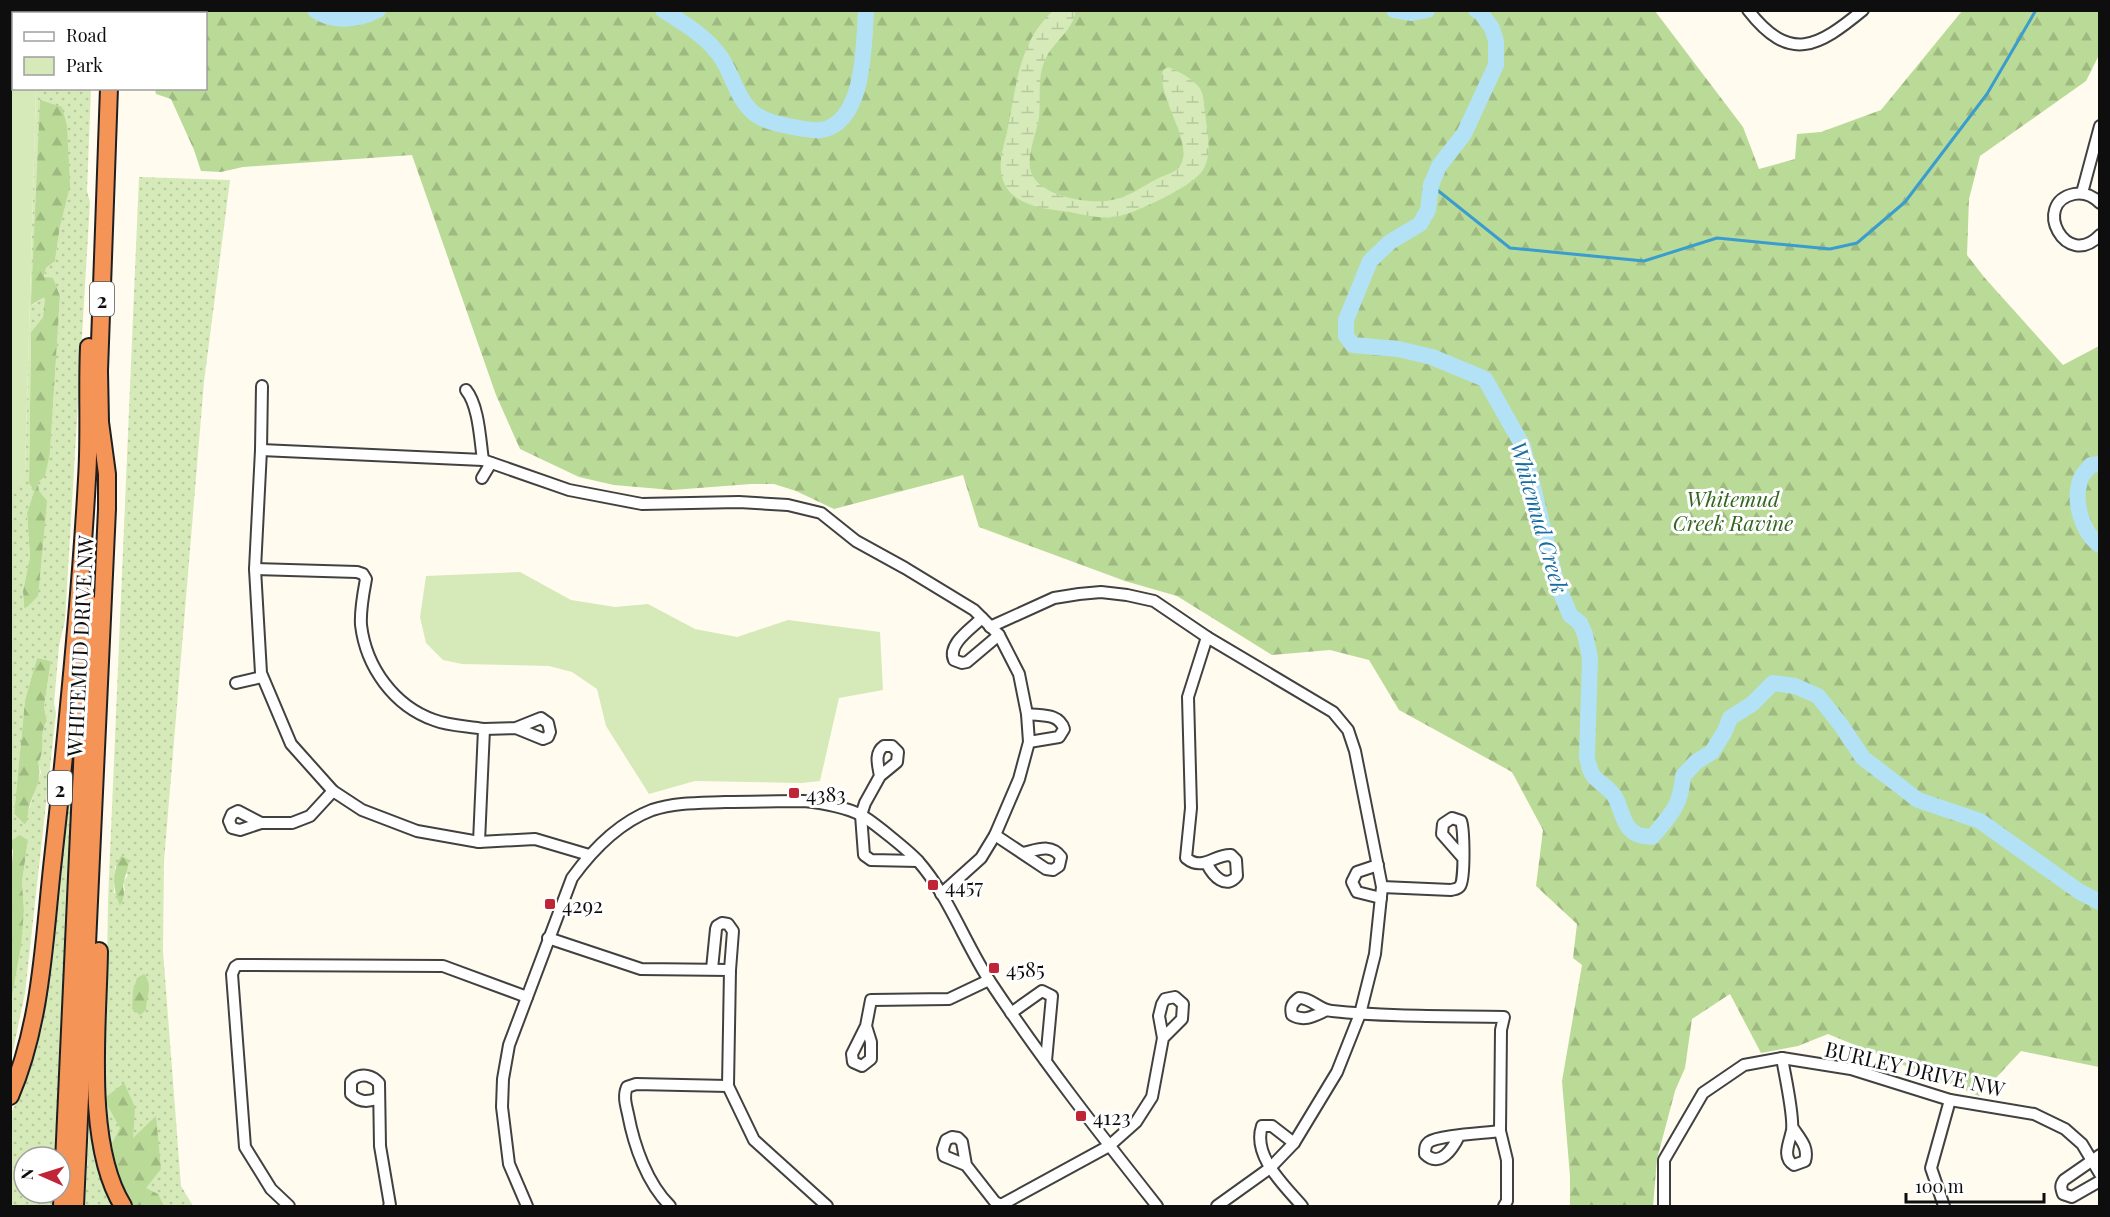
<svg xmlns="http://www.w3.org/2000/svg" width="2110" height="1217" font-family="'Playfair Display',serif">
  <defs>
    <pattern id="grass-dots" width="8" height="8" patternUnits="userSpaceOnUse" patternTransform="scale(1.5)"><rect width="8" height="8" fill="#d5eab8"/><path d="M2 2h.1M6 6h.1" fill="none" stroke="#b6c89d" stroke-width="1.8" stroke-linecap="round"/></pattern>
    <pattern id="forest-firs" width="22" height="20" patternUnits="userSpaceOnUse" patternTransform="scale(1.5)"><rect width="22" height="20" fill="#bada97"/><path d="M5 1l3.5 6h-7zM16 11l3.5 6h-7z" fill="#9fba81"/></pattern>
    <pattern id="wetland-marsh" width="20" height="14" patternUnits="userSpaceOnUse" patternTransform="scale(1.5)"><rect width="20" height="14" fill="#d5eab8"/><path d="M1 5h8M5 5V1M11 12h8M15 12V8" fill="none" stroke="#b6c89d"/></pattern>
  </defs>
  <rect width="100%" height="100%" fill="#fffbef"/>
  <g fill="url(#grass-dots)" fill-rule="evenodd">
    <path d="M 36,89 L 91,89 L 87,191 L 90,202 L 65,620 L 59,646 L 54,704 L 56,713 L 25,993 L 11,1060 L 11,1002 L 24,910 L 22,882 L 28,841 L 19,835 L 11,842 L 10,490 L 19,484 L 25,473 ZM 60,226 L 55,261 L 46,268 L 44,278 L 60,295 L 50,453 L 38,482 L 39,491 L 24,607 L 23,591 L 30,557 L 27,513 L 34,491 L 29,483 L 31,332 L 43,317 L 45,297 L 32,305 ZM 37,658 L 51,661 L 44,707 L 47,721 C 38,734 47,749 38,762 L 41,772 L 24,824 L 14,814 L 25,700 Z"/>
    <path d="M 139,177 L 230,180 L 204,382 L 164,861 L 163,951 L 181,1186 L 193,1206 L 132,1206 L 112,1157 L 106,1129 L 105,1101 L 108,901 ZM 115,866 L 128,875 L 123,882 L 125,891 L 114,893 Z"/>
    <path d="M 70,777 L 73,777 L 57,1157 L 24,1157 L 24,1193 L 54,1193 L 53,1206 L 11,1206 L 11,1114 L 22,1088 L 34,1051 Z"/>
    <path d="M 90,1111 L 118,1206 L 85,1206 Z"/>
  </g>
  <g fill="url(#forest-firs)">
    <path d="M 152,10 L 1655,11 L 1743,127 L 1759,169 L 1795,159 L 1797,134 L 1821,132 L 1881,110 L 1962,11 L 2099,11 L 2099,55 L 2086,81 L 1980,156 L 1969,199 L 1967,255 L 1984,277 L 2063,365 L 2099,346 L 2099,1067 L 2021,1051 L 1979,1096 L 1828,1034 L 1798,1046 L 1761,1053 L 1730,994 L 1692,1019 L 1685,1068 L 1675,1091 L 1657,1159 L 1653,1206 L 1570,1206 L 1570,1176 L 1562,1081 L 1582,965 L 1573,958 L 1577,924 L 1536,886 L 1543,830 L 1512,772 L 1399,710 L 1369,660 L 1330,650 L 1272,655 L 1177,596 L 1125,581 L 979,527 L 963,475 L 834,509 L 796,491 L 774,484 L 751,484 L 672,490 L 614,485 L 579,477 L 520,449 L 496,395 L 412,155 L 243,167 L 221,172 L 201,171 L 194,150 L 171,99 L 156,94 L 155,89 L 206,88 L 206,14 L 152,14 Z"/>
    <path d="M 40,100 L 62,107 L 67,126 L 70,186 L 60,226 L 55,261 L 46,268 L 44,277 L 53,278 L 60,296 L 50,453 L 45,476 L 38,482 L 39,491 L 47,501 L 38,596 L 27,607 L 24,608 L 23,591 L 30,557 L 27,513 L 34,491 L 29,483 L 31,332 L 43,317 L 45,297 L 31,305 Z"/>
    <path d="M 37,658 L 51,661 L 44,707 L 47,721 C 38,734 47,749 38,762 C 43,778 35,789 30,804 C 28,809 28,817 26,823 L 24,824 L 14,814 L 25,700 Z"/>
    <path d="M 19,835 L 28,840 L 22,882 L 24,910 L 21,945 L 11,1002 L 10,887 L 13,851 L 10,842 Z"/>
    <path d="M 121,856 L 129,860 C 128,868 126,873 124,881 C 121,891 128,891 120,906 C 113,889 111,873 121,856 Z"/>
    <path d="M 144,974 C 154,986 146,997 146,1010 L 140,1015 L 132,1009 L 133,991 L 137,978 Z"/>
    <path d="M 124,1083 L 135,1107 L 133,1138 L 156,1116 L 161,1169 L 146,1188 L 158,1194 L 164,1206 L 132,1206 C 126,1196 110,1163 110,1151 C 111,1144 117,1134 120,1128 L 105,1101 L 106,1097 Z"/>
  </g>
  <path fill="url(#wetland-marsh)" d="M 1053,11 L 1075,11 C 1076,27 1052,43 1045,60 C 1037,78 1041,99 1039,118 C 1036,134 1028,152 1030,168 C 1034,196 1089,205 1112,200 C 1129,197 1141,187 1157,179 C 1164,175 1175,173 1180,166 C 1195,143 1156,97 1163,70 L 1168,67 C 1179,71 1195,80 1201,90 C 1204,96 1204,106 1205,112 C 1207,132 1213,153 1203,170 C 1194,186 1134,214 1115,217 C 1100,219 1085,215 1070,212 C 1045,209 1009,206 1002,177 C 998,162 1004,145 1007,132 C 1016,89 1018,42 1053,11 Z"/>
  <g fill="#d5eab8">
    <path d="M 11,10 L 38,11 L 38,13 L 14,14 L 14,88 L 36,89 L 25,473 L 19,484 L 11,490 Z"/>
    <path d="M 520,572 L 571,600 L 615,607 L 648,604 L 695,629 L 737,637 L 788,620 L 880,632 L 883,690 L 839,698 L 820,781 L 802,783 L 695,781 L 649,794 L 606,726 L 597,689 L 572,672 L 549,666 L 462,664 L 443,660 L 426,643 L 420,617 L 426,576 Z"/>
  </g>
  <g fill="none" stroke-linecap="round" stroke-linejoin="round">
    <path stroke="#3a9dce" stroke-width="3" d="M 1431,185 L 1510,248 L 1644,261 L 1717,238 L 1830,249 L 1857,243 L 1905,202 L 1987,94 L 2036,10"/>
    <g stroke="#b3e2f6" stroke-width="16">
      <path d="M 315,10 C 333,23 359,20 378,10"/>
      <path d="M 663,10 C 683,23 706,36 720,56 C 733,74 736,99 755,114 C 767,123 784,125 798,128 C 805,129 814,131 821,130 C 865,123 864,44 866,10"/>
      <path d="M 1394,10 L 1412,13 L 1427,10"/>
      <path d="M 1476,10 L 1480,12 L 1492,28 L 1496,41 L 1496,65 L 1464,134 L 1439,166 L 1431,185 L 1428,210 L 1420,224 L 1390,242 L 1370,261 L 1346,320 L 1346,336 L 1353,345 L 1398,349 L 1432,357 L 1485,379 L 1507,418 L 1523,446 L 1556,581 L 1570,615 L 1580,623 L 1585,634 L 1590,658 L 1587,756 C 1591,783 1598,777 1613,794 C 1621,804 1621,820 1630,829 C 1636,836 1644,836 1652,837 C 1671,815 1681,805 1683,776 L 1696,762 L 1712,752 L 1725,731 L 1730,718 L 1752,704 L 1773,683 L 1795,686 L 1818,696 L 1841,725 L 1863,758 L 1918,800 L 1980,821 L 2080,892 L 2100,902"/>
      <path d="M 2100,464 L 2091,465 C 2087,470 2081,475 2080,481 C 2073,501 2082,533 2100,545"/>
    </g>
    <defs>
      <g id="minor">
        <path d="M 1748,10 C 1790,64 1818,47 1863,10"/>
        <path d="M 2082,193 L 2100,126"/>
        <path d="M 2100,203 C 2093,196 2084,192 2074,194 C 2031,203 2066,271 2100,235"/>
        <path d="M 262,386 L 261,450 L 255,569 L 261,673 L 291,744 L 333,791 L 362,810 L 417,831 L 479,842 L 535,839 L 589,855"/>
        <path d="M 466,390 C 479,406 480,440 483,460"/>
        <path d="M 261,450 L 483,460 L 569,490 L 642,504 L 739,502 L 788,505 L 821,513 L 856,541 L 905,568 L 974,610 L 999,635 L 1019,674 L 1027,714 L 1029,742 L 1019,779 L 995,835 L 981,858 L 941,894"/>
        <path d="M 482,478 L 491,463"/>
        <path d="M 255,569 L 357,572 L 363,574 L 366,579 C 363,595 360,610 361,625 C 366,667 394,706 434,720 C 449,726 468,726 484,729 L 479,842"/>
        <path d="M 982,618 C 972,628 947,644 954,660 L 962,663 L 967,662 L 999,635"/>
        <path d="M 990,627 L 1054,598 L 1079,594 L 1101,592 L 1127,595 L 1154,601 L 1207,637 L 1333,712 L 1348,730 L 1355,751 L 1382,887 L 1375,954 L 1360,1014 L 1337,1072 L 1294,1143 L 1270,1168 L 1217,1206"/>
        <path d="M 236,683 L 262,677"/>
        <path d="M 1027,714 C 1042,716 1059,713 1064,729 L 1059,737 L 1029,742"/>
        <path d="M 484,729 L 516,728 L 543,739 L 548,737 L 550,732 L 548,723 L 541,718 L 516,728"/>
        <path d="M 880,776 C 878,765 874,753 884,746 L 892,746 L 898,752 L 897,762 L 880,776 L 865,803 L 861,815 L 864,855 L 871,860 L 918,861"/>
        <path d="M 261,823 L 240,830 L 232,828 L 229,821 L 232,814 L 238,811 L 261,823 L 292,823 L 310,816 L 333,791"/>
        <path d="M 995,835 L 1046,869 L 1053,870 L 1059,866 L 1061,857 C 1051,843 1037,850 1023,853"/>
        <path d="M 1207,864 C 1213,876 1226,890 1237,876 L 1236,860 L 1231,855 C 1214,854 1203,872 1186,858 L 1191,808 L 1188,697 L 1207,637"/>
        <path d="M 1378,865 L 1357,872 L 1352,882 L 1357,892 L 1381,898"/>
        <path d="M 1382,887 L 1451,890 C 1455,889 1458,889 1460,886 C 1465,880 1464,829 1461,821 L 1452,818 L 1443,824 L 1442,834 L 1463,858"/>
        <path d="M 548,938 L 641,969 L 730,970 L 728,1086 L 754,1140 L 827,1206"/>
        <path d="M 712,969 L 716,929 L 717,926 L 722,923 L 728,924 L 733,931 L 730,970"/>
        <path d="M 1325,1011 C 1314,1016 1304,1022 1292,1015 C 1290,1007 1292,1003 1299,998 C 1312,998 1319,1010 1332,1011 C 1389,1017 1447,1016 1504,1017 L 1501,1030 L 1500,1131 L 1507,1160 L 1507,1201 L 1504,1206"/>
        <path d="M 1011,1013 L 1042,991 L 1052,996 L 1046,1061"/>
        <path d="M 866,1026 L 871,1042 L 871,1059 L 862,1066 L 853,1062 L 852,1054 L 866,1026 L 871,1000 L 949,999 L 989,980"/>
        <path d="M 1782,1058 C 1785,1076 1794,1115 1792,1130 C 1790,1142 1781,1157 1794,1165 L 1805,1161 C 1809,1147 1800,1139 1793,1128"/>
        <path d="M 378,1098 C 367,1103 359,1102 351,1094 L 351,1082 L 355,1078 C 363,1073 373,1076 379,1083 L 380,1146 L 390,1205 L 389,1206"/>
        <path d="M 1459,1136 C 1453,1148 1440,1169 1425,1154 C 1425,1149 1425,1145 1429,1142 C 1438,1135 1487,1133 1500,1131"/>
        <path d="M 1294,1143 L 1272,1126 L 1262,1126 C 1252,1156 1284,1185 1302,1206"/>
        <path d="M 2100,1155 L 2064,1180 C 2060,1185 2061,1188 2063,1194 L 2072,1197 L 2100,1181"/>
        <path d="M 966,1165 L 944,1156 L 943,1149 L 946,1140 L 952,1137 L 958,1138 L 962,1142 L 966,1165 L 995,1202 L 1001,1205 L 1109,1146 L 1136,1122 L 1152,1097 L 1163,1038 L 1182,1019 L 1183,1004 L 1175,997 L 1165,999 L 1162,1004 L 1159,1016 L 1163,1038"/>
        <path d="M 289,1206 L 271,1189 L 245,1147 L 232,974 L 235,967 L 238,965 L 443,966 L 527,997"/>
        <path d="M 527,1206 L 509,1164 L 502,1107 L 503,1079 L 509,1045 L 572,878 C 593,849 618,823 652,810 C 676,802 701,803 725,802 C 752,802 778,801 804,801 C 822,803 845,807 861,815 C 872,821 910,852 918,861 C 949,896 965,944 991,983 C 1042,1060 1100,1134 1157,1206"/>
        <path d="M 670,1206 C 647,1183 634,1146 628,1114 C 626,1105 623,1096 627,1087 L 636,1084 L 728,1086"/>
        <path d="M 1664,1206 L 1664,1160 L 1703,1093 L 1744,1065 L 1782,1058 L 1851,1069 L 1950,1100 L 2034,1114 L 2065,1129 L 2082,1144 L 2100,1174"/>
        <path d="M 1944,1206 L 1931,1168 L 1950,1100"/>
      </g>
      <g id="highway">
        <path d="M 103,14 L 103,10"/>
        <path d="M 99,951 C 98,1025 84,1143 123,1206"/>
        <path d="M 10,1096 C 42,1022 44,938 53,859 C 67,733 80,606 87,479 C 90,435 87,391 89,347"/>
        <path d="M 62,1206 L 82,767 L 88,602"/>
        <path d="M 75,1206 L 107,509 L 107,474 L 100,422 L 99,371 L 109,88"/>
      </g>
    </defs>
    <use href="#minor" stroke="#414141" stroke-width="14"/>
    <use href="#highway" stroke="#1f1f1f" stroke-width="20"/>
    <use href="#minor" stroke="#fff" stroke-width="10"/>
    <use href="#highway" stroke="#f59457" stroke-width="16"/>
  </g>
  <g fill="#bf2537" stroke="#fff" stroke-width="2">
    <rect x="788" y="787" width="12" height="12" rx="3"/>
    <rect x="927" y="879" width="12" height="12" rx="3"/>
    <rect x="544" y="898" width="12" height="12" rx="3"/>
    <rect x="988" y="962" width="12" height="12" rx="3"/>
    <rect x="1075" y="1110" width="12" height="12" rx="3"/>
  </g>
  <g text-anchor="middle" dominant-baseline="central" stroke-width="6" stroke-linejoin="round" paint-order="stroke">
    <g fill="#fff" stroke="#565656" stroke-width="1.5">
      <rect x="90" y="282" width="24" height="34" rx="4.5"/>
      <rect x="48" y="771" width="24" height="34" rx="4.5"/>
    </g>
    <g font-size="20" font-weight="bold" fill="#0e0e0e">
      <text x="102" y="299">2</text>
      <text x="60" y="788">2</text>
    </g>
    <g font-size="21" font-style="italic" fill="#32661e" stroke="#fff">
      <text x="1733" y="498">Whitemud<tspan x="1733" dy="24">Creek Ravine</tspan></text>
    </g>
    <g font-size="21" fill="#0e0e0e" stroke="#fff">
      <text transform="translate(79 646) rotate(-87)">WHITEMUD DRIVE NW</text>
      <text transform="translate(1915 1068) rotate(13)">BURLEY DRIVE NW</text>
    </g>
    <g font-size="21" fill="#0e0e0e" stroke="#fff" text-anchor="start">
      <text x="806" y="793">4383</text>
      <text x="945" y="885">4457</text>
      <text x="562" y="904">4292</text>
      <text x="1006" y="968">4585</text>
      <text x="1093" y="1116">4123</text>
    </g>
    <g font-size="22" font-style="italic" fill="#166ea1" stroke="#fff">
      <text transform="translate(1540 517) rotate(74)">Whitemud Creek</text>
    </g>
  </g>
  <rect width="2110" height="1217" fill="none" stroke="#0e0e0e" stroke-width="24"/>
  <rect x="12" y="12" width="195" height="78" fill="#ffffff" stroke="#9f9f9f" stroke-width="1.5"/>
  <rect x="24" y="32" width="30" height="9" fill="#ffffff" stroke="#9f9f9f" stroke-width="1.5"/>
  <text x="66" y="42" font-size="18" fill="#0e0e0e">Road</text>
  <rect x="24" y="57" width="30" height="18" fill="#d5eab8" stroke="#9f9f9f" stroke-width="1.5"/>
  <text x="66" y="72" font-size="18" fill="#0e0e0e">Park</text>
  <g transform="translate(42 1175) rotate(273)"><circle r="28" fill="#ffffff" stroke="#9f9f9f" stroke-width="1.5"/>
  <path d="M0-4.5L10 22L0 15L-10 22Z" fill="#bf2537"/>
  <text y="-9" font-size="16" font-weight="bold" text-anchor="middle" fill="#0e0e0e">N</text>
  </g>
  <path d="M1906 1193v9h138v-9" fill="none" stroke="#0e0e0e" stroke-width="3"/>
  <text x="1915" y="1193" font-size="18" fill="#0e0e0e" stroke="#ffffff" stroke-width="4.5" paint-order="stroke">100 m</text>
</svg>
